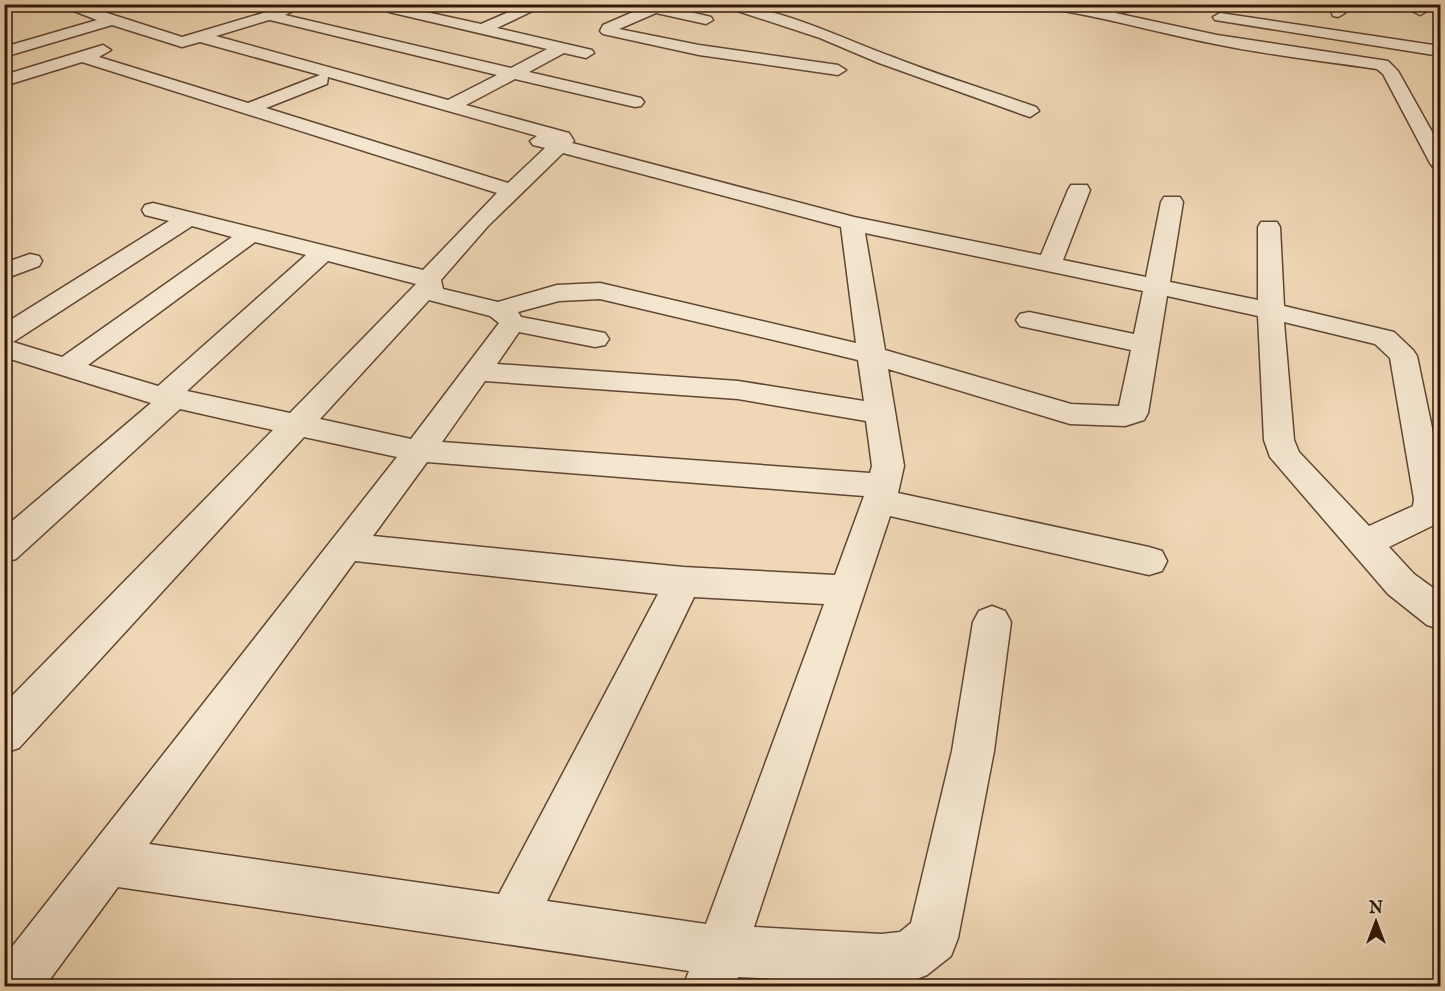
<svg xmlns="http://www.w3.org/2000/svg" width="1445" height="991" font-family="'IM FELL English',serif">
  <rect width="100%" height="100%" fill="#f0d8b6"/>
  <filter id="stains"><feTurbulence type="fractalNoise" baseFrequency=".00333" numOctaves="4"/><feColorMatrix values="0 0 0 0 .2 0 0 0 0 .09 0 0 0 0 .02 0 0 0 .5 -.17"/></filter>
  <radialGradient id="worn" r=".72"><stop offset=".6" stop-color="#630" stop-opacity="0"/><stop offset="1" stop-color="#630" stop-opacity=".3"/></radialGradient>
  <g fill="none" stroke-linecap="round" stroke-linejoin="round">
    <defs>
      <g id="minor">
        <path d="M 56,4 L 79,4 L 182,37 L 290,5 L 297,9 L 285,15 L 511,68 L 547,49 L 389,12 L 387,9 L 394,5 L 481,24 L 527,4 L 547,4 L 497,28 L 592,50 L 594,53 L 586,58 L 564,53 L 529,72 L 641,98 L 644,102 L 641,106 L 635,107 L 515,79 L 466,105 L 569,133 L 574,141 L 572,143 L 854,217 L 1041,255 L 1068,190 L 1071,185 L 1087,185 L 1090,190 L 1063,260 L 1146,277 L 1161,202 L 1164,197 L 1180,197 L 1183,202 L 1170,282 L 1258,300 L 1258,227 L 1261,222 L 1277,222 L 1280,227 L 1284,306 L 1394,332 L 1413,350 L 1417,356 L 1440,466 L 1440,522 L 1389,547 L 1414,574 L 1440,593 L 1440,629 L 1427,625 L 1388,594 L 1270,457 L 1264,440 L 1258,316 L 1167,296 L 1148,413 L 1144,420 L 1125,426 L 1070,424 L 888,369 L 904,466 L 898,493 L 1149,547 L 1162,551 L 1167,561 L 1162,571 L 1149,575 L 890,516 L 754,927 L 881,934 L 900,932 L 911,923 L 952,751 L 973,622 L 979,611 L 992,606 L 1005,611 L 1011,622 L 994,751 L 958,938 L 951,956 L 927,975 L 909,982 L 881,984 L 738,977 L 735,986 L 683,986 L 689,971 L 118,887 L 45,986 L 4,986 L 4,957 L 397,457 L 304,437 L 19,748 L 4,753 L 4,704 L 273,430 L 180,409 L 16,559 L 4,562 L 4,528 L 151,403 L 4,357 L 4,324 L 169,221 L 145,215 L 142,210 L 145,205 L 153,203 L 423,270 L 497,193 L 82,62 L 4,86 L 4,75 L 103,45 L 111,50 L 99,57 L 248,103 L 320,75 L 200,42 L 182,47 L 112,25 L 4,57 L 4,47 L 97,20 ZM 269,20 L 270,20 L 497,75 L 448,100 L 216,36 ZM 328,77 L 537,136 L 530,141 L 533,145 L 545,148 L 508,183 L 266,108 L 327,84 ZM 563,153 L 841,227 L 856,343 L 600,283 L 557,285 L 498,302 L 443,289 L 441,280 L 488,226 ZM 192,226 L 232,237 L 62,357 L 13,342 ZM 865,233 L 1143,291 L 1134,334 L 1029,312 L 1020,314 L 1016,320 L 1020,326 L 1131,350 L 1119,406 L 1071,404 L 885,350 ZM 255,242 L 306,255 L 158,386 L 88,365 ZM 328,261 L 416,284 L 290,413 L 187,391 ZM 600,299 L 858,360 L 864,401 L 738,381 L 497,364 L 519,332 L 595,347 L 605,345 L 609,339 L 605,333 L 521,317 L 518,312 L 559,301 ZM 429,300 L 490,316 L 499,323 L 411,439 L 320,419 ZM 1284,322 L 1375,344 L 1390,358 L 1414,499 L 1413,506 L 1369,526 L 1299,452 L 1294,440 ZM 485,381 L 738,399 L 866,421 L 872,466 L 870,473 L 442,442 ZM 427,462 L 864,496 L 835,575 L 683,567 L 373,536 ZM 355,561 L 658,594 L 499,894 L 149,844 ZM 694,597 L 824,604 L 706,924 L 547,901 Z"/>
        <path d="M 629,4 L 657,4 L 711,17 L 713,20 L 706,24 L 656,13 L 619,29 L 699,45 L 838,65 L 846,70 L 838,75 L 699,55 L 603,34 L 600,31 L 603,25 L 640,9 Z"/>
        <path d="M 716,4 C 774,4 836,36 890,56 C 938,75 988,90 1036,107 L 1039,111 L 1030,117 L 1024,115 L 879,63 L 820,38 Z"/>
        <path d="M 1038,4 L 1096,7 L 1169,4 L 1162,8 L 1115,13 L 1217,35 L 1388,61 L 1398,71 L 1440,146 L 1440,169 L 1433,167 L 1430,163 L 1383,74 L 1377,69 C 1323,61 1268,55 1215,44 C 1158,33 1102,16 1045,8 Z"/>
        <path d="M 1328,4 L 1342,4 L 1345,13 L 1338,17 L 1333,16 Z"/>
        <path d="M 1399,4 L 1418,4 L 1427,11 L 1420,15 Z"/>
        <path d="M 1220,13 L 1440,46 L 1440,56 L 1215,20 L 1213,17 Z"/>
        <path d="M 30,254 L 39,256 L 42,261 L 39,266 L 4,279 L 4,263 Z"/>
      </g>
    </defs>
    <use href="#minor" stroke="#604734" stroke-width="3"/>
    <use href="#minor" fill="#f5e6d0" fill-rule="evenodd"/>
  </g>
  <rect width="1445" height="991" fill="none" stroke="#f0d8b6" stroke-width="24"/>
  <rect x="6" y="6" width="1433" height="979" fill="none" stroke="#301709" stroke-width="3"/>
  <rect x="12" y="12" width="1421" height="967" fill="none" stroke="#301709" stroke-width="1.5"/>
  <g transform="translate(1376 922)" stroke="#f5e6d0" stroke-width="4.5" paint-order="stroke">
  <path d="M0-4.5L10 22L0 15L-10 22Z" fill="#301709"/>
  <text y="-9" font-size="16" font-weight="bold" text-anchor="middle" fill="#301709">N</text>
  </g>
  <rect width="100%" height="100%" filter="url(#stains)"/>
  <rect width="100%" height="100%" fill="url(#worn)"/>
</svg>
